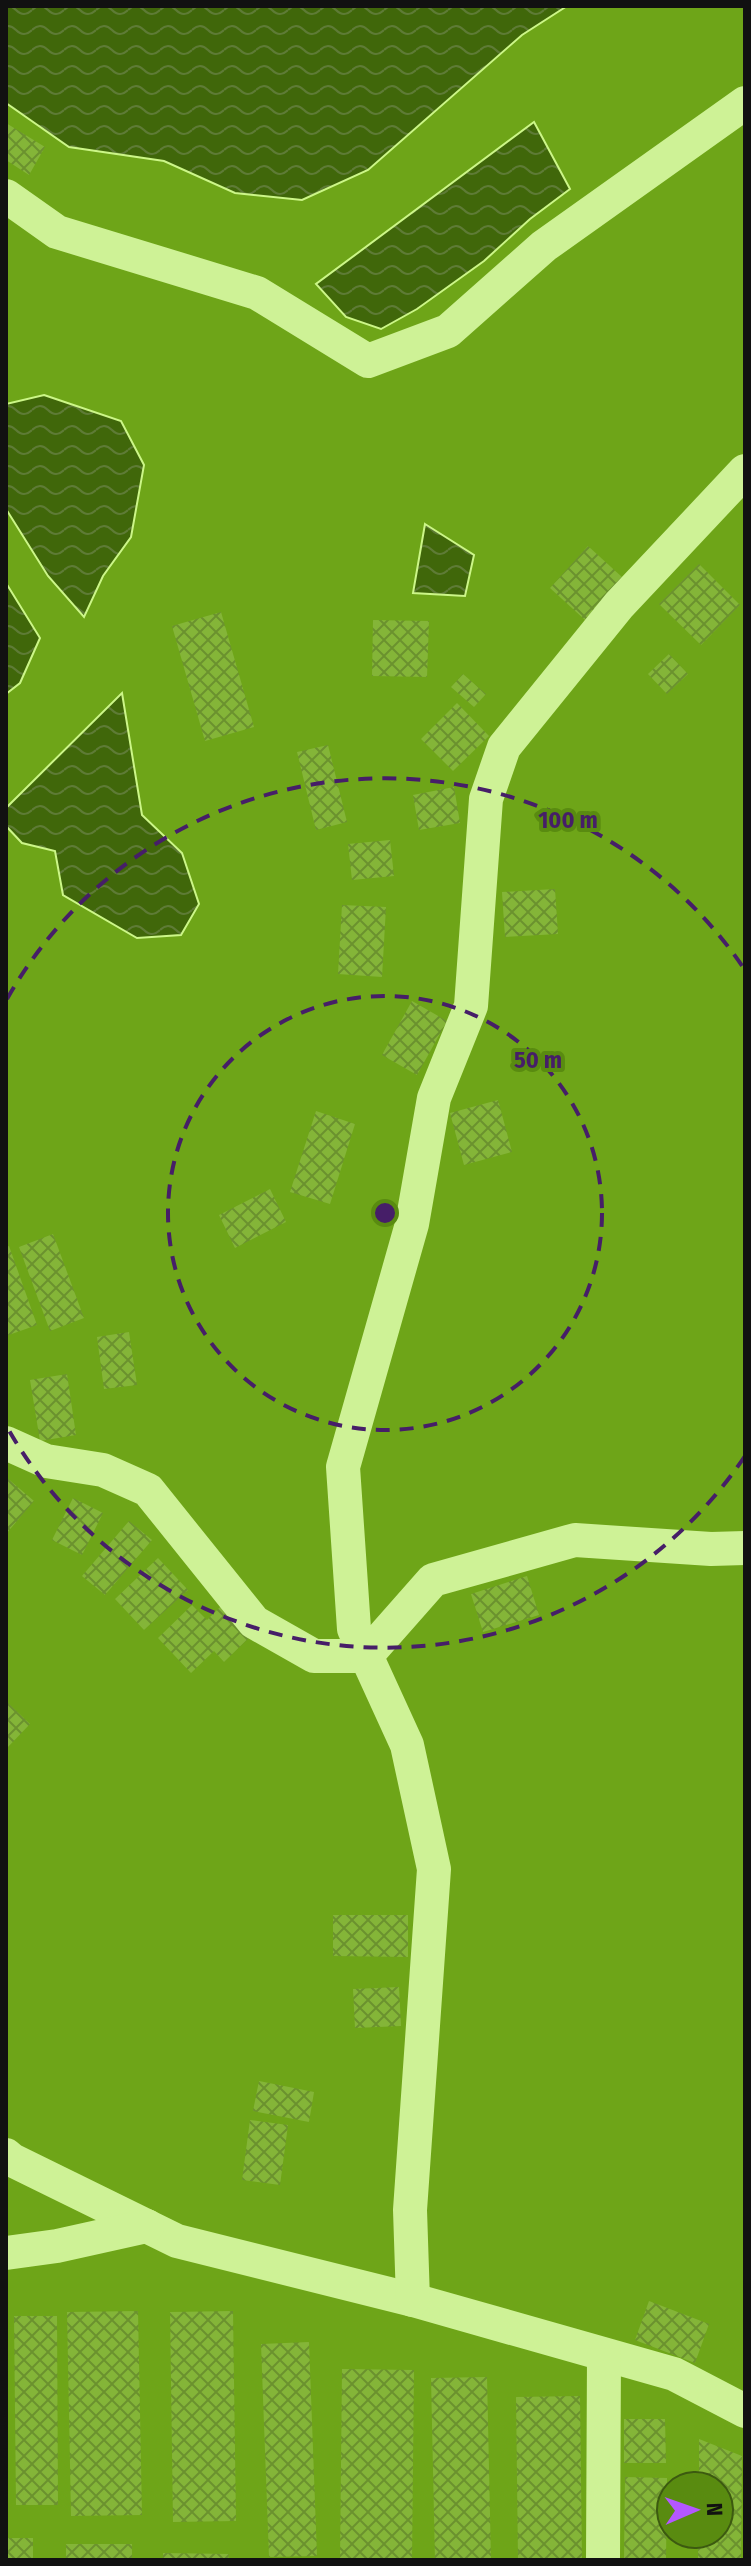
<svg xmlns="http://www.w3.org/2000/svg" width="751" height="2566" font-family="'Fira Sans Condensed',sans-serif">
  <defs>
    <pattern id="water-waves" width="16" height="10" patternUnits="userSpaceOnUse" patternTransform="scale(2)"><rect width="16" height="10" fill="#40670a"/><path d="M0 5q4-4 8 0t8 0" fill="none" stroke="#5e7b36"/></pattern>
    <pattern id="building-cross-hatch" width="8" height="8" patternUnits="userSpaceOnUse" patternTransform="scale(2)"><rect width="8" height="8" fill="#84b538"/><path d="M0 0l8 8M0 8l8-8" fill="none" stroke="#6b922e"/></pattern>
  </defs>
  <rect width="100%" height="100%" fill="#598b10"/>
  <path fill="#6ea518" fill-rule="evenodd" d="M 6,6 L 745,6 L 745,2560 L 6,2560 ZM 671,2486 L 719,2486 L 719,2534 L 671,2534 Z"/>
  <g fill="url(#water-waves)" stroke="#ccf688" stroke-width="2">
    <path d="M 6,6 L 567,6 L 522,35 L 368,170 L 302,200 L 235,193 L 164,161 L 69,147 L 6,103 Z"/>
    <path d="M 534,122 L 570,189 L 530,219 L 484,261 L 417,309 L 381,329 L 346,317 L 316,284 Z"/>
    <path d="M 44,395 L 121,421 L 144,465 L 131,537 L 103,576 L 84,617 L 48,576 L 6,509 L 6,404 Z"/>
    <path d="M 425,524 L 474,555 L 465,596 L 413,593 Z"/>
    <path d="M 6,583 L 40,638 L 20,683 L 6,694 Z"/>
    <path d="M 122,693 L 142,815 L 182,853 L 199,904 L 181,935 L 137,938 L 63,895 L 55,851 L 22,843 L 6,826 L 6,808 Z"/>
  </g>
  <g fill="url(#building-cross-hatch)">
    <path d="M 6,123 L 45,147 L 29,175 L 6,160 Z"/>
    <path d="M 588,546 L 623,578 L 585,620 L 550,588 Z"/>
    <path d="M 699,564 L 740,605 L 701,645 L 659,604 Z"/>
    <path d="M 221,612 L 254,727 L 205,741 L 172,626 Z"/>
    <path d="M 373,620 L 429,621 L 427,677 L 372,676 Z"/>
    <path d="M 669,654 L 688,674 L 667,694 L 648,674 Z"/>
    <path d="M 463,674 L 486,694 L 474,707 L 451,687 Z"/>
    <path d="M 457,703 L 489,736 L 453,771 L 421,739 Z"/>
    <path d="M 328,745 L 347,822 L 316,830 L 297,752 Z"/>
    <path d="M 454,787 L 460,823 L 419,830 L 413,795 Z"/>
    <path d="M 390,840 L 394,876 L 352,880 L 348,844 Z"/>
    <path d="M 555,889 L 558,934 L 505,937 L 502,892 Z"/>
    <path d="M 342,905 L 386,907 L 382,977 L 338,974 Z"/>
    <path d="M 412,1001 L 447,1021 L 417,1075 L 382,1055 Z"/>
    <path d="M 498,1100 L 512,1152 L 464,1165 L 450,1113 Z"/>
    <path d="M 316,1111 L 355,1124 L 330,1204 L 290,1192 Z"/>
    <path d="M 270,1189 L 286,1222 L 235,1248 L 219,1215 Z"/>
    <path d="M 53,1234 L 84,1318 L 50,1331 L 19,1247 Z"/>
    <path d="M 9,1246 L 37,1325 L 6,1336 L 6,1247 Z"/>
    <path d="M 129,1332 L 137,1385 L 104,1389 L 97,1337 Z"/>
    <path d="M 67,1374 L 76,1435 L 40,1441 L 30,1380 Z"/>
    <path d="M 6,1477 L 34,1501 L 6,1534 Z"/>
    <path d="M 73,1498 L 103,1513 L 82,1555 L 52,1540 Z"/>
    <path d="M 129,1521 L 152,1540 L 105,1595 L 82,1576 Z"/>
    <path d="M 158,1558 L 188,1590 L 144,1630 L 115,1599 Z"/>
    <path d="M 527,1576 L 539,1615 L 483,1632 L 471,1594 Z"/>
    <path d="M 192,1605 L 207,1620 L 221,1606 L 250,1637 L 224,1662 L 214,1651 L 191,1673 L 158,1638 Z"/>
    <path d="M 6,1701 L 30,1724 L 6,1749 Z"/>
    <path d="M 333,1915 L 408,1915 L 408,1957 L 333,1956 Z"/>
    <path d="M 399,1987 L 401,2026 L 355,2028 L 353,1989 Z"/>
    <path d="M 259,2081 L 314,2092 L 309,2122 L 253,2111 Z"/>
    <path d="M 250,2120 L 288,2125 L 280,2185 L 242,2180 Z"/>
    <path d="M 649,2301 L 709,2324 L 695,2363 L 635,2340 Z"/>
    <path d="M 138,2311 L 142,2515 L 71,2516 L 67,2312 Z"/>
    <path d="M 233,2311 L 236,2521 L 173,2522 L 170,2312 Z"/>
    <path d="M 14,2316 L 57,2316 L 58,2505 L 16,2505 Z"/>
    <path d="M 309,2342 L 317,2556 L 269,2557 L 261,2344 Z"/>
    <path d="M 342,2369 L 414,2370 L 412,2560 L 340,2560 Z"/>
    <path d="M 487,2377 L 491,2560 L 435,2560 L 431,2378 Z"/>
    <path d="M 580,2396 L 582,2560 L 518,2560 L 516,2397 Z"/>
    <path d="M 624,2419 L 665,2419 L 666,2463 L 624,2463 Z"/>
    <path d="M 699,2439 L 742,2456 L 741,2560 L 698,2560 L 698,2534 L 719,2534 L 719,2486 L 699,2486 Z"/>
    <path d="M 625,2477 L 667,2478 L 666,2560 L 624,2560 Z"/>
    <rect x="6" y="2538" width="27" height="22"/>
    <rect x="66" y="2544" width="66" height="16"/>
    <path d="M 163,2553 L 229,2554 L 228,2560 L 163,2560 Z"/>
  </g>
  <g fill="none" stroke-linecap="round" stroke-linejoin="round">
    <g stroke="#cef296" stroke-width="34">
      <path d="M 6,196 L 57,232 L 257,293 L 368,361 L 448,331 L 544,246 L 745,103"/>
      <path d="M 6,1443 L 46,1461 L 103,1470 L 148,1490 L 254,1622 L 314,1656 L 366,1656 L 433,1580 L 575,1540 L 711,1549 L 745,1548"/>
      <path d="M 6,2155 L 12,2160 L 177,2241 L 413,2300 L 674,2374 L 745,2411"/>
      <path d="M 6,2253 L 57,2246 L 147,2226"/>
      <path d="M 413,2300 L 410,2210 L 434,1869 L 407,1745 L 354,1629 L 343,1467 L 412,1224 L 434,1098 L 471,1006 L 486,799 L 504,747 L 619,605 L 745,471"/>
      <path d="M 603,2560 L 604,2355"/>
    </g>
  </g>
  <g fill="none" stroke="#461e68" stroke-width="4" stroke-dasharray="14 10">
    <circle cx="385" cy="1213" r="217"/>
    <path d="M745 1456A434 434 0 0 1 7 1427M7 999A434 434 0 0 1 745 970"/>
  </g>
  <circle cx="385" cy="1213" r="12" fill="#461e68" stroke="#598b10" stroke-width="4"/>
  <g font-size="24" text-anchor="middle" font-weight="bold" fill="#461e68" stroke="#598b10" stroke-width="8" stroke-linejoin="round" paint-order="stroke">
    <text x="568" y="828">100 m</text>
    <text x="538" y="1068">50 m</text>
  </g>
  <rect width="751" height="2566" fill="none" stroke="#111111" stroke-width="16"/>
  <g transform="translate(695 2510) rotate(88)"><circle r="38" fill="#598b10" stroke="#3c5a10" stroke-width="2"/>
  <path d="M0-6L14 30L0 20L-14 30Z" fill="#b457ff"/>
  <text y="-12" font-size="22" font-weight="bold" text-anchor="middle" fill="#111111">N</text>
  </g>
</svg>
